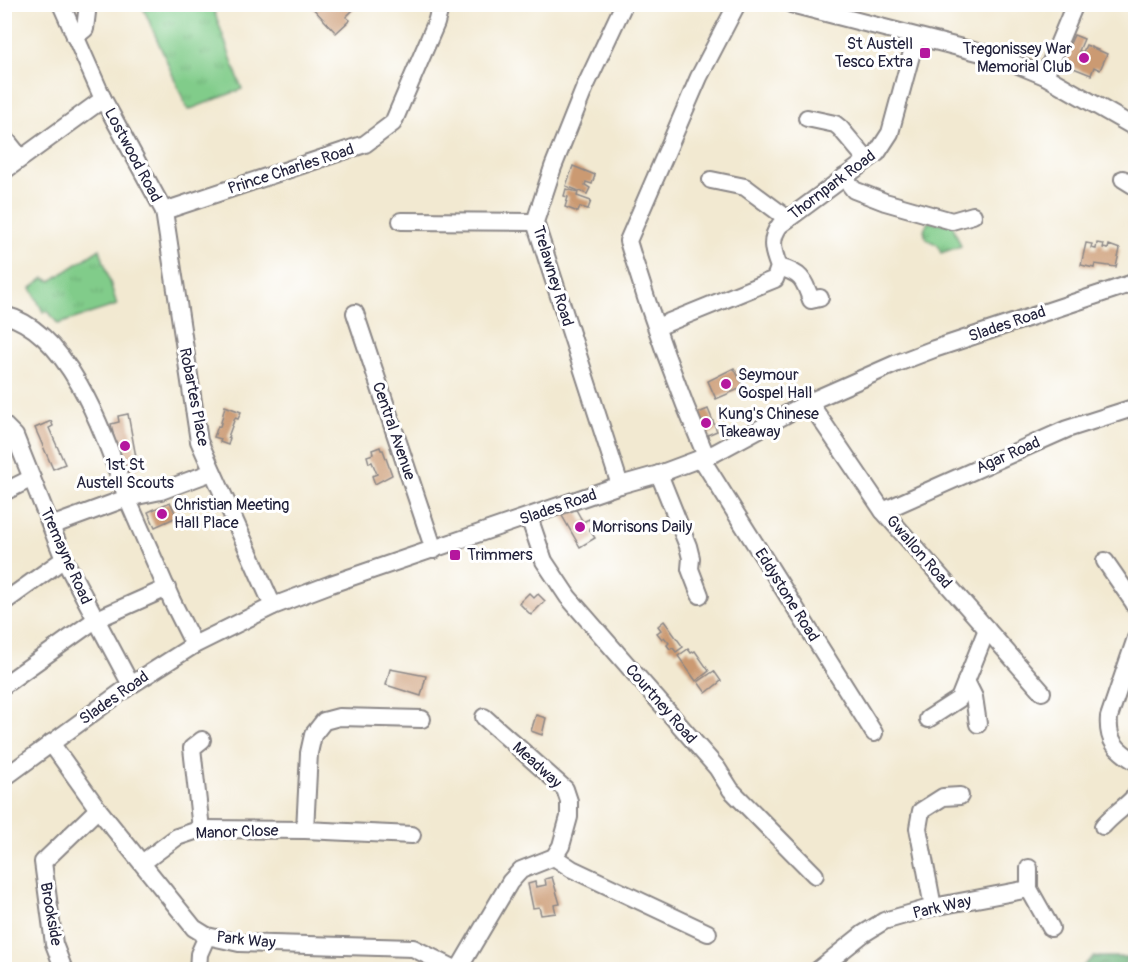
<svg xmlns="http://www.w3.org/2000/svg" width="1140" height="974" font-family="Pangolin,sans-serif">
  <defs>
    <pattern id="forest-crowns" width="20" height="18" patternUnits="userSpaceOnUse" patternTransform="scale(1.5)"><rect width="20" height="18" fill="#68b076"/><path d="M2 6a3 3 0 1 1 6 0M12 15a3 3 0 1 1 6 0" fill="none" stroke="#558f62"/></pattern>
    <pattern id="park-tufts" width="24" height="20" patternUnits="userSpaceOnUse" patternTransform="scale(1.5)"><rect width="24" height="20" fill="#81cc8a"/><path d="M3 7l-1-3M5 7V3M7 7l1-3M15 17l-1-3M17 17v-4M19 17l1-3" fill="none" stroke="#6faf78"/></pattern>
  </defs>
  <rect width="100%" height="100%" fill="#fff"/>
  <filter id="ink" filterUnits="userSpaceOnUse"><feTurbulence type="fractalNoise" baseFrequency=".0167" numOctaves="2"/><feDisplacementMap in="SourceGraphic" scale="12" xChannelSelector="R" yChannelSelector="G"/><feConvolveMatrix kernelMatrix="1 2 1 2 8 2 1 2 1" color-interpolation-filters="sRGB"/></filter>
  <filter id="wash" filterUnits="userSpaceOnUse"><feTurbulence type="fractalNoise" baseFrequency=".008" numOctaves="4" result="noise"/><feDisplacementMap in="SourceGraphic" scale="24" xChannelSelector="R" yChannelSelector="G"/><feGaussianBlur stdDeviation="1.35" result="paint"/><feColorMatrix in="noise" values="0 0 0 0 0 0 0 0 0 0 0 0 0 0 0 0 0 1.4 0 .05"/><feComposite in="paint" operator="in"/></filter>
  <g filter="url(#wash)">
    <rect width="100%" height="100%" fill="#f2e9d1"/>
    <path fill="url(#forest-crowns)" stroke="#456958" stroke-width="1.5" d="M 1093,957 L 1129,957 L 1123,969 L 1080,969 Z"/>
    <g fill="url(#park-tufts)" stroke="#527762" stroke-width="1.5">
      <path d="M 142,5 L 212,5 L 242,89 L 188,110 Z"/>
      <path d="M 928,222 L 952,224 L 961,246 L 941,253 L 938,245 L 926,239 L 924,230 Z"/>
      <path d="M 100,249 L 117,305 L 58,324 L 48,311 L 43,312 L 31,288 L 44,278 L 51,281 Z"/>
    </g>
    <g id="blocks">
      <g fill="#cb9a72">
        <path d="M 309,4 L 359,4 L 346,17 L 350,20 L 336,33 Z"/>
        <path d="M 1074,35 L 1084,39 L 1079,51 L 1083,52 L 1086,45 L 1107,54 L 1100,70 L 1094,67 L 1091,75 L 1061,63 Z"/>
        <path d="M 573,166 L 595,175 L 592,184 L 586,182 L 585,185 L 590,188 L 587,194 L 566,186 Z"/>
        <path d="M 566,189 L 578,192 L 577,196 L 591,201 L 588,209 L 580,207 L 578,212 L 565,207 L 568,197 L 564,196 Z"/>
        <path d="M 1086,243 L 1092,244 L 1091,248 L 1096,249 L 1097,243 L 1104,244 L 1103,248 L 1108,249 L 1109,245 L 1120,249 L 1116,267 L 1095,264 L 1094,268 L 1081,265 Z"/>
        <path d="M 734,368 L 744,387 L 716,399 L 708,381 Z"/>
        <path d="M 225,406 L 241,412 L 238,419 L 235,418 L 228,437 L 230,438 L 228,445 L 220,442 L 221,439 L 214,437 L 218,426 L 220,427 Z"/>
        <path d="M 708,409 L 717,431 L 705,436 L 696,414 Z"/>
        <path d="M 128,414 L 138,468 L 121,471 L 111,424 L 119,422 L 118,416 Z"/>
        <path d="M 51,421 L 53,426 L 49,428 L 65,464 L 53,469 L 35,428 Z"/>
        <path d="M 380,447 L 381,450 L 383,450 L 392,475 L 375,484 L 372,476 L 377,474 L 372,462 L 369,463 L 367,456 L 373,454 L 372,450 Z"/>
        <path d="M 170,502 L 177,517 L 155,527 L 148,512 Z"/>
        <path d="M 574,506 L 583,522 L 589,519 L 593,526 L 589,529 L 595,538 L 580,547 L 561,514 Z"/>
        <path d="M 529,593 L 534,598 L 538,594 L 545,601 L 531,615 L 519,603 Z"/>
        <path d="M 664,621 L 683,647 L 676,652 L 673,648 L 670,649 L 667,645 L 669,643 L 664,637 L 662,639 L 657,633 L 661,630 L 658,626 Z"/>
        <path d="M 688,649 L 691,653 L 695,651 L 709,671 L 696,681 L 678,656 Z"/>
        <path d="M 390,669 L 426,676 L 421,696 L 386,685 Z"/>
        <path d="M 714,671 L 721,681 L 706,693 L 698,682 Z"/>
        <path d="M 536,715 L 546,718 L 542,735 L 531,731 Z"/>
        <path d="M 552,877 L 560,904 L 554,905 L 556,913 L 541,915 L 539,907 L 533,908 L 528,884 L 535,882 L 536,887 L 546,885 L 545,879 Z"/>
      </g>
    </g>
  </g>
  <g filter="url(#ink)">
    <use href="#blocks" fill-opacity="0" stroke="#8a8686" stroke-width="1.5"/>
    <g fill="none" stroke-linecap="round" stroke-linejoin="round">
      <defs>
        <g id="minor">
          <path d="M 61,4 L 103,99 L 164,211 L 199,441 L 273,606"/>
          <path d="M 791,4 L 1001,58 L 1045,76 L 1136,128"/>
          <path d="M 75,37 L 85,29 L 88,4"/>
          <path d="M 1045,76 L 1075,4"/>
          <path d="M 807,118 L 835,124 L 840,128 L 867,160"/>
          <path d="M 4,137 L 20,157"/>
          <path d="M 4,171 L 103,99"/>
          <path d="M 844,177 L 854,190 L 885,202 L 952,221 L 973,215"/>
          <path d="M 1123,179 L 1136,187"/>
          <path d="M 711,180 L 745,187 L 788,219"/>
          <path d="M 164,211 L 365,144 L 393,123 L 436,23 L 441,4"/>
          <path d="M 401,221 L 535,222"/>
          <path d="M 779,267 C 801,273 804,279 811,300 L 820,298"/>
          <path d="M 355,313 L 434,550"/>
          <path d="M 4,315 C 71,331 106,440 127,498 L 161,491 L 212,472"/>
          <path d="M 657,327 L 775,279 L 779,267 C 773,252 769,239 780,225 L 877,153 L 890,133 L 916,37"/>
          <path d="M 809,402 L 883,511 L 1042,692"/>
          <path d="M 4,425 L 15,436 L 64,559 L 131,685"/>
          <path d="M 706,456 C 676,386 650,314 628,241 L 699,77 L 737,4"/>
          <path d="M 701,458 L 874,733"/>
          <path d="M 659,474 L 688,546 L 691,558 L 690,569 L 700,595"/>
          <path d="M 620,485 L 535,222 L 553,167 L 585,87 L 624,4"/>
          <path d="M 4,492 L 32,478"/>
          <path d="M 883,511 L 1067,429 L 1136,407"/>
          <path d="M 529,517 L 544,561 L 568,597 L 717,768 L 731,790 L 815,875"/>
          <path d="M 51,526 L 127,498 L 172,601 L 194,645"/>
          <path d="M 1105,561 L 1134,603 L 1136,608"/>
          <path d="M 4,602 L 64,559"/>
          <path d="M 1136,638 L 1109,717 C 1107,741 1116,750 1136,762"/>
          <path d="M 966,681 L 974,697 L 978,724"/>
          <path d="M 4,685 L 95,620 L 167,588"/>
          <path d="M 928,719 L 959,699 L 987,629"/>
          <path d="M 51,743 L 98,809 L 194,928 L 207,936 L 239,943 L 413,948 L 457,970"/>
          <path d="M 4,778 L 131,685 L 194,645 L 273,606 L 331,584 L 620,485 L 659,474 L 715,453 L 809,402 L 895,364 L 934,349 L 1136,282"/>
          <path d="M 1103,826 C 1113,814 1126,807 1136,795"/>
          <path d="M 201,829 L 192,748 L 202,740"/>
          <path d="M 305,830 L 309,753 L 313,735 L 324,721 L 339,717 L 422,719"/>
          <path d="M 554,857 L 572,869 L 708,933"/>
          <path d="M 142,863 L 177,837 L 201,829 L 305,830 L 412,835"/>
          <path d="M 1029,889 L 1029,868"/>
          <path d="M 933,907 L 918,828 L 921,811 L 943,797 L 960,796"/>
          <path d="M 64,970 L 54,944 L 43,862 L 98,809"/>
          <path d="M 198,970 L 199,954 L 207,936"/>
          <path d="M 458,970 L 510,882 L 521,870 L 554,857 L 561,846 L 569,817 L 569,801 L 565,789 L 484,717"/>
          <path d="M 818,970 L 863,934 L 884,921 L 933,907 L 1029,889 L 1051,928"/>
        </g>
      </defs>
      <use href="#minor" stroke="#8a8686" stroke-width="20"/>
      <use href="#minor" stroke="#fff" stroke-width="16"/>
    </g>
  </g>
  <g fill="#b5179e" stroke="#fff" stroke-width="2">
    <rect x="919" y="47" width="12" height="12" rx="3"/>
    <circle cx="1084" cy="58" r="6"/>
    <circle cx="726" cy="384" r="6"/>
    <circle cx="706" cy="423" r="6"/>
    <circle cx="125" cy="446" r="6"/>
    <circle cx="162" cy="514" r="6"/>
    <circle cx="580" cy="527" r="6"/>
    <rect x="449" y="549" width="12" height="12" rx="3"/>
  </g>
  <g text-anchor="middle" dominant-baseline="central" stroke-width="6" stroke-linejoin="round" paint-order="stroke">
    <g font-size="16" fill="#22223b" stroke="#fff" text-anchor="start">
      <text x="913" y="44" text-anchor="end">St Austell<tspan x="913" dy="18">Tesco Extra</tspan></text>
      <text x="1072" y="49" text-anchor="end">Tregonissey War<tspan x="1072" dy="18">Memorial Club</tspan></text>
      <text x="738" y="375">Seymour<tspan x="738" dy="18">Gospel Hall</tspan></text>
      <text x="718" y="414">Kung's Chinese<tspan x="718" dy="18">Takeaway</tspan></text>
      <text x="125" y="465" text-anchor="middle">1st St<tspan x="125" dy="18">Austell Scouts</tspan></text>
      <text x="174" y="505">Christian Meeting<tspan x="174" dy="18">Hall Place</tspan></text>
      <text x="592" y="527">Morrisons Daily</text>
      <text x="467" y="555">Trimmers</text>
    </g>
    <g font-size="16" fill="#22223b" stroke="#fff">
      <text transform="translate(133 155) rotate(62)">Lostwood Road</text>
      <text transform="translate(291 169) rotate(-18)">Prince Charles Road</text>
      <text transform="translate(832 185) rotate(-37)">Thornpark Road</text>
      <text transform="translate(553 276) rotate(73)">Trelawney Road</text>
      <text transform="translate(1007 324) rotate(-19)">Slades Road</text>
      <text transform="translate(194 397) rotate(79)">Robartes Place</text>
      <text transform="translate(394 431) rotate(71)">Central Avenue</text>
      <text transform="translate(1008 455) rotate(-24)">Agar Road</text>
      <text transform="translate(558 507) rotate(-19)">Slades Road</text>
      <text transform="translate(919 552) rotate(49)">Gwallon Road</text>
      <text transform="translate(66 556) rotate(66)">Tremayne Road</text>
      <text transform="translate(787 595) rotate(58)">Eddystone Road</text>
      <text transform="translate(114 698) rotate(-35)">Slades Road</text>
      <text transform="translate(661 704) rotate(49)">Courtney Road</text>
      <text transform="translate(537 765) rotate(42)">Meadway</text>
      <text transform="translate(237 832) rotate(-2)">Manor Close</text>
      <text transform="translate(942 907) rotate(-13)">Park Way</text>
      <text transform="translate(51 914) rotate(80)">Brookside</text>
      <text transform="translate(246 940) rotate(6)">Park Way</text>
    </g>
  </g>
  <rect width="1140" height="974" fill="none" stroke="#fff" stroke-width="24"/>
</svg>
